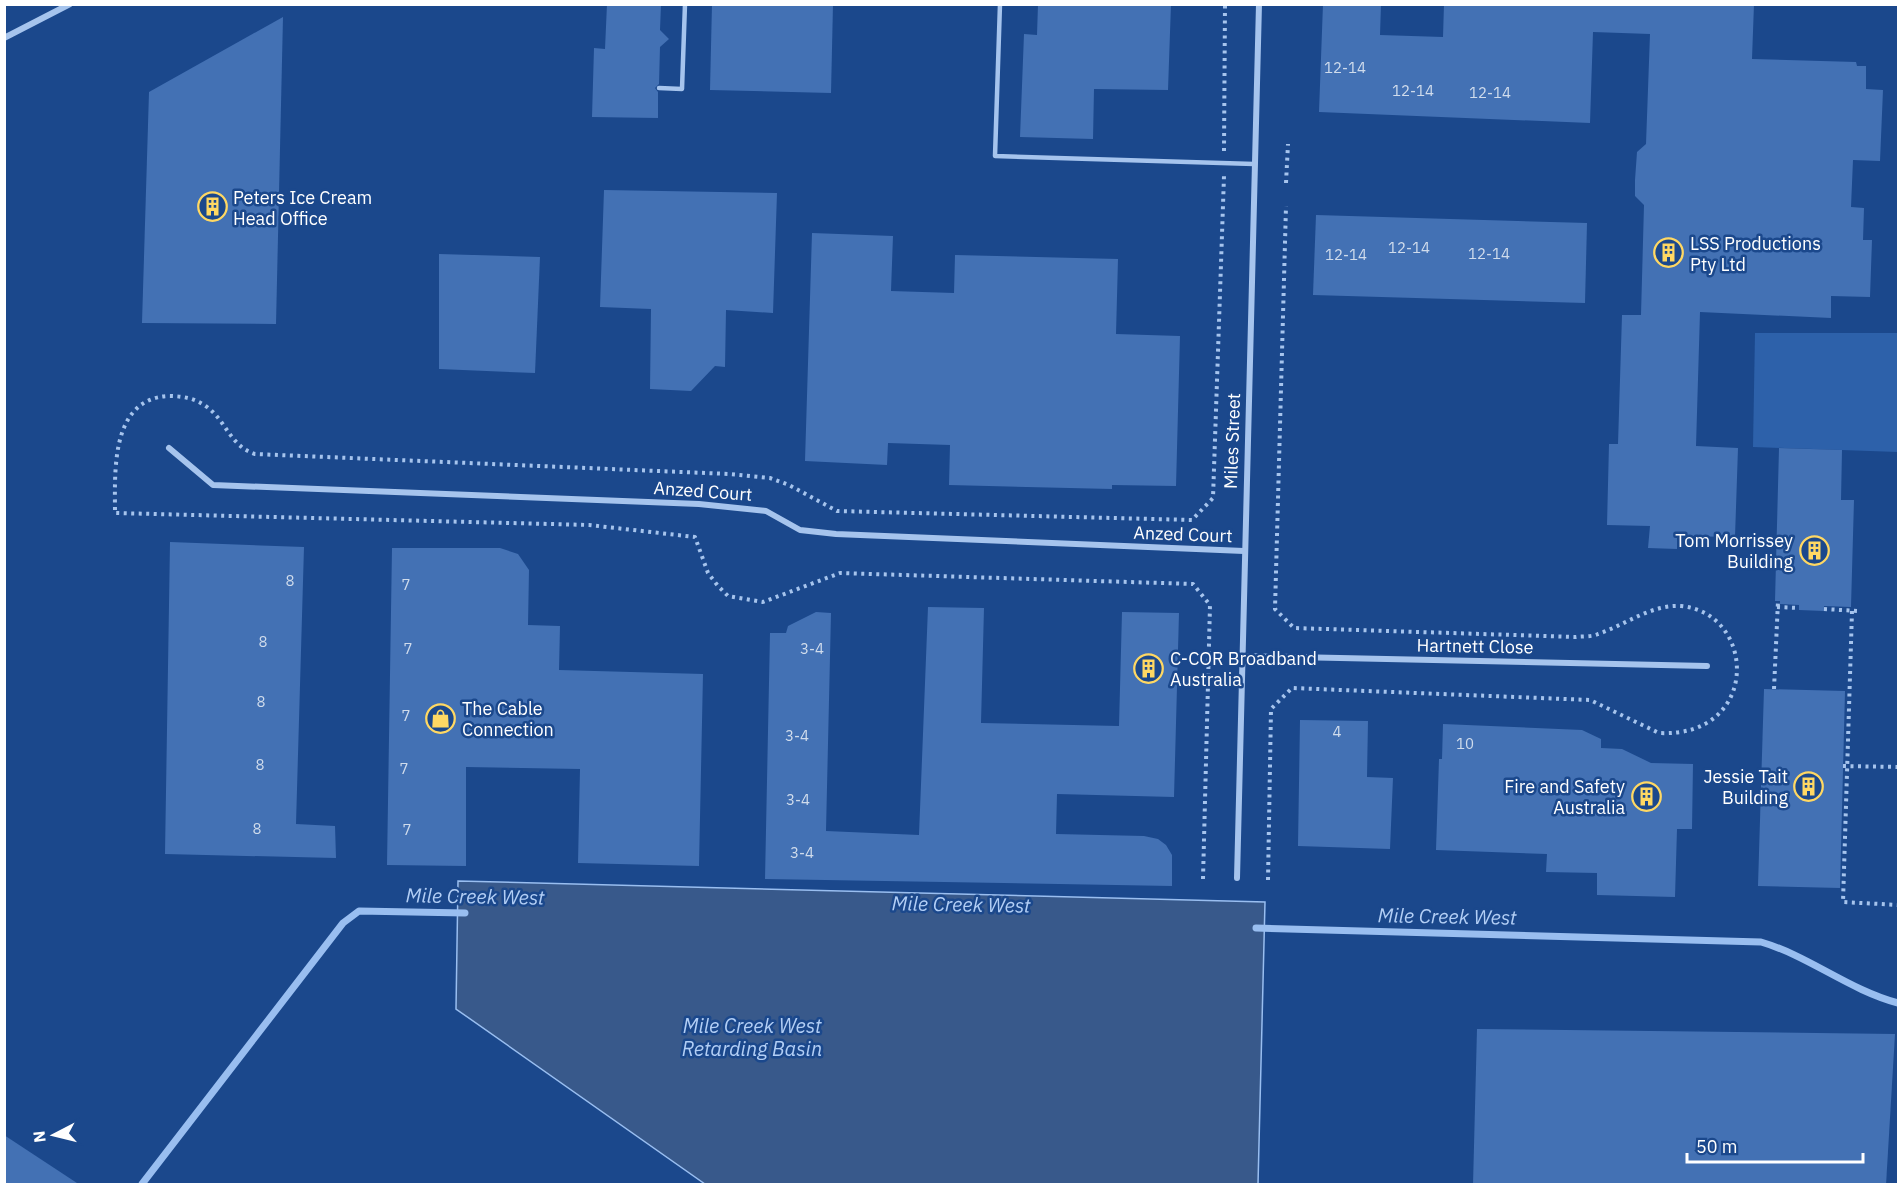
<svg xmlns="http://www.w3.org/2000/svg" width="1903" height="1189" font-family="'IBM Plex Sans',sans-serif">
  <rect width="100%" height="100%" fill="#1b488c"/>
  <path fill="#2d61aa" d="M 1755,333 L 1898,333 L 1898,452 L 1753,447 Z"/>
  <path fill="#38598b" stroke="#99bef0" stroke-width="1.5" d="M 458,881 L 1265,902 L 1258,1184 L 705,1184 L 456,1009 Z"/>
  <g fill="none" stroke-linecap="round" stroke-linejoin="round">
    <g stroke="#99bef0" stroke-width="7">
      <path d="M 1256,928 L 1761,942 C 1809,956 1849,990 1898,1003"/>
      <path d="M 142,1184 L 343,923 L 359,911 L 465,913"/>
    </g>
  </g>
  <g fill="#4371b4">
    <path d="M 607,4 L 661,4 L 660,30 L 669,39 L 660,47 L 659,84 L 655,88 L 658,92 L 658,118 L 592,117 L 594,48 L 605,49 Z"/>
    <path d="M 712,4 L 833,4 L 831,93 L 710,90 Z"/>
    <path d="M 1038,4 L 1171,4 L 1168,90 L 1094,89 L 1093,139 L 1020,137 L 1024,34 L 1037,35 Z"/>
    <path d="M 1323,4 L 1381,4 L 1380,35 L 1443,37 L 1444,4 L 1754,4 L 1752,59 L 1856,62 L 1857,66 L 1866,66 L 1866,89 L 1883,90 L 1880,161 L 1853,160 L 1851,207 L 1864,208 L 1863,240 L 1872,240 L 1870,297 L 1831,296 L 1831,318 L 1700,312 L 1696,446 L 1738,448 L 1735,537 L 1677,536 L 1677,549 L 1648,548 L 1650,526 L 1607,525 L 1609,444 L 1618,444 L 1622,315 L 1641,315 L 1644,205 L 1635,196 L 1635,180 L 1637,152 L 1646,144 L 1650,34 L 1593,32 L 1590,123 L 1319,112 Z"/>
    <path d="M 283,17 L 276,324 L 142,323 L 149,92 Z"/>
    <path d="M 604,190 L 777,193 L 773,313 L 726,310 L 725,367 L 715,366 L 691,391 L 650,389 L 651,309 L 600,307 Z"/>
    <path d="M 1316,215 L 1587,223 L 1585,303 L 1313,295 Z"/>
    <path d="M 812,233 L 893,236 L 891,291 L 954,293 L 955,255 L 1118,259 L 1116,334 L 1180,336 L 1176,486 L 1112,485 L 1112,489 L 949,485 L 950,445 L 888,443 L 887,465 L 805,461 Z"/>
    <path d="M 439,254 L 540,257 L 535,373 L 439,369 Z"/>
    <path d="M 1779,448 L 1842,450 L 1841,500 L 1854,500 L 1851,607 L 1824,606 L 1824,611 L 1799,610 L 1799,605 L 1780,604 L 1780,601 L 1775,601 Z"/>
    <path d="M 170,542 L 304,547 L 296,824 L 335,826 L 336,858 L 165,854 Z"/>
    <path d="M 392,548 L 500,548 L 518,554 L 529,570 L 528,625 L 560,626 L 559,670 L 703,674 L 699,866 L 578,863 L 580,769 L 466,767 L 466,866 L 387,865 Z"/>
    <path d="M 928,607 L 984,608 L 981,723 L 1119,726 L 1122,612 L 1179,613 L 1174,797 L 1057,794 L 1056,834 L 1144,836 L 1158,839 L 1166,845 L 1172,855 L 1172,886 L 765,879 L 770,633 L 786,633 L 788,626 L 816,612 L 831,613 L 826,831 L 919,835 Z"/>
    <path d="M 1764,689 L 1845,691 L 1840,888 L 1758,886 Z"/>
    <path d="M 1300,720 L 1368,721 L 1367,777 L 1393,778 L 1390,849 L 1298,846 Z"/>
    <path d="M 1443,724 L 1582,730 L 1601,739 L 1601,748 L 1622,749 L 1651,763 L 1693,764 L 1692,829 L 1677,829 L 1675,897 L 1597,895 L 1597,873 L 1546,872 L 1547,854 L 1436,850 L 1439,759 L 1442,759 Z"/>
    <path d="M 1477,1029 L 1895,1034 L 1886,1185 L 1473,1185 Z"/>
    <path d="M 4,1135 L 80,1185 L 4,1185 Z"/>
  </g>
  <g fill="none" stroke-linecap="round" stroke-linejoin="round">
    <g stroke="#a6c4ed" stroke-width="4" stroke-dasharray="3 4.5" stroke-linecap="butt">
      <path d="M 1224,151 L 1225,4"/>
      <path d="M 1286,183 L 1288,144"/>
      <path d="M 1777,607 L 1799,608"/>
      <path d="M 1824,609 L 1858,611"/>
      <path d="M 1852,611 L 1843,902 L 1898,905"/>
      <path d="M 1774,689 L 1778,601"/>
      <path d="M 1843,766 L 1898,767"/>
      <path d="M 1203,879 L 1210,605 L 1193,584 L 840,573 L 763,602 L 728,596 L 718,586 L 708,573 L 695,537 L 589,525 L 115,513 C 115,473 110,399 168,396 C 182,396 195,398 207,407 C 227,422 230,446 255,454 L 729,474 L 770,478 L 789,485 L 837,511 L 1192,520 L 1213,498 L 1224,176"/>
      <path d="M 1268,880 L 1271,709 L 1292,688 L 1590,700 L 1659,733 C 1761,738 1757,613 1681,606 C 1652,604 1625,625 1598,634 C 1592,637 1583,636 1576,637 L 1294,628 L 1275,609 L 1286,206"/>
    </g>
    <g stroke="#a6c4ed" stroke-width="4.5">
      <path d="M 1000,4 L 995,156 L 1254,164"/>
      <path d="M 659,88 L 682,89 L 685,4"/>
    </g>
    <g stroke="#a6c4ed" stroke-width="6">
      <path d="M 4,38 L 70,4"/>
      <path d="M 169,448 L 213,485 L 699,504 L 766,511 L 800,530 L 836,534 L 1244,551"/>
      <path d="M 1242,656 L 1707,666"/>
      <path d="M 1237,878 L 1259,4"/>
    </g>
  </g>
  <defs>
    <symbol id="building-ring" viewBox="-11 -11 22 22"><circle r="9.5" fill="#1b488c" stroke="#ffd863" stroke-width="1.5"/><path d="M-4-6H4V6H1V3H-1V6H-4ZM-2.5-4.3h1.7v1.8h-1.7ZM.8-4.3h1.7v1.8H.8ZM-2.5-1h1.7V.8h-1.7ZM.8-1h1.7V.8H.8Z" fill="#ffd863"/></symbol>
    <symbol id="shop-ring" viewBox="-11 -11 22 22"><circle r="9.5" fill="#1b488c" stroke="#ffd863" stroke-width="1.5"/><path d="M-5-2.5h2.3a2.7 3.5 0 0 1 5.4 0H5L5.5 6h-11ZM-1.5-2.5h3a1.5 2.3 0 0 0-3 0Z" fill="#ffd863"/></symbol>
  </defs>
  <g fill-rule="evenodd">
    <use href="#building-ring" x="196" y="190" width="33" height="33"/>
    <use href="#building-ring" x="1652" y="236" width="33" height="33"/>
    <use href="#building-ring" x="1798" y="534" width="33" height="33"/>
    <use href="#building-ring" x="1132" y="652" width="33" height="33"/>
    <use href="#shop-ring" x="424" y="702" width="33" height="33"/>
    <use href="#building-ring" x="1792" y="770" width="33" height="33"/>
    <use href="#building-ring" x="1630" y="780" width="33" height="33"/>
  </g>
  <g text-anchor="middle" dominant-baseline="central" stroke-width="5" stroke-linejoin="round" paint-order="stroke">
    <g font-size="15" fill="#d0dcec">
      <text x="1345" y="67">12-14</text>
      <text x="1413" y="90">12-14</text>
      <text x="1490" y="92">12-14</text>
      <text x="1409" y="247">12-14</text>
      <text x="1489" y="253">12-14</text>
      <text x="1346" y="254">12-14</text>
      <text x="290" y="580">8</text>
      <text x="406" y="584">7</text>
      <text x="263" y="641">8</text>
      <text x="408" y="648">7</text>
      <text x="812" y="648">3-4</text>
      <text x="261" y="701">8</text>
      <text x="406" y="715">7</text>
      <text x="1337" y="731">4</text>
      <text x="797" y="735">3-4</text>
      <text x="1465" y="743">10</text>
      <text x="260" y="764">8</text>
      <text x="404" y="768">7</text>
      <text x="798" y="799">3-4</text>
      <text x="257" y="828">8</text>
      <text x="407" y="829">7</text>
      <text x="802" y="852">3-4</text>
    </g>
    <g font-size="18" fill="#fff" stroke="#1b488c" text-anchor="start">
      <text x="233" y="197">Peters Ice Cream<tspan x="233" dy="21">Head Office</tspan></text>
      <text x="1690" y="243">LSS Productions<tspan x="1690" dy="21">Pty Ltd</tspan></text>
      <text x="1793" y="540" text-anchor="end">Tom Morrissey<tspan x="1793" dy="21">Building</tspan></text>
      <text x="1170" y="658">C-COR Broadband<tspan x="1170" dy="21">Australia</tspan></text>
      <text x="462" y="708">The Cable<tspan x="462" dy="21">Connection</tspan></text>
      <text x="1788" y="776" text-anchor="end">Jessie Tait<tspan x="1788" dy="21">Building</tspan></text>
      <text x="1625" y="786" text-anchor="end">Fire and Safety<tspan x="1625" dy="21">Australia</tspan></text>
    </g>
    <g font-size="18" fill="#fff" stroke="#1b488c">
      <text transform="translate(1232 441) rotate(-88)">Miles Street</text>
      <text transform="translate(703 491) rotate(4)">Anzed Court</text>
      <text transform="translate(1183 534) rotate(2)">Anzed Court</text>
      <text transform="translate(1475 646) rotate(1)">Hartnett Close</text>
    </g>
    <g font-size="20" font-style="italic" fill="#b2cef5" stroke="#1b488c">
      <text transform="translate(475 896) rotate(1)">Mile Creek West</text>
      <text transform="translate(961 904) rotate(1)">Mile Creek West</text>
      <text transform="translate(1447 916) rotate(1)">Mile Creek West</text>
      <text x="752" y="1025">Mile Creek West<tspan x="752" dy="23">Retarding Basin</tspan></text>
    </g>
  </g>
  <rect width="1903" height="1189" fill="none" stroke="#ffffff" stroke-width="12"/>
  <g transform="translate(54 1135) rotate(263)" stroke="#1b488c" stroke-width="4.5" paint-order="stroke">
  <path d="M0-4.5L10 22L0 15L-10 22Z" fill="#ffffff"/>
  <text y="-9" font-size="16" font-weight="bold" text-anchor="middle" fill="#ffffff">N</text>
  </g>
  <path d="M1687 1153v9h176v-9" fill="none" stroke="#ffffff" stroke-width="3"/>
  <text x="1696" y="1153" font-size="18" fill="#ffffff" stroke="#1b488c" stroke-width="4.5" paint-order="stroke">50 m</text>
</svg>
